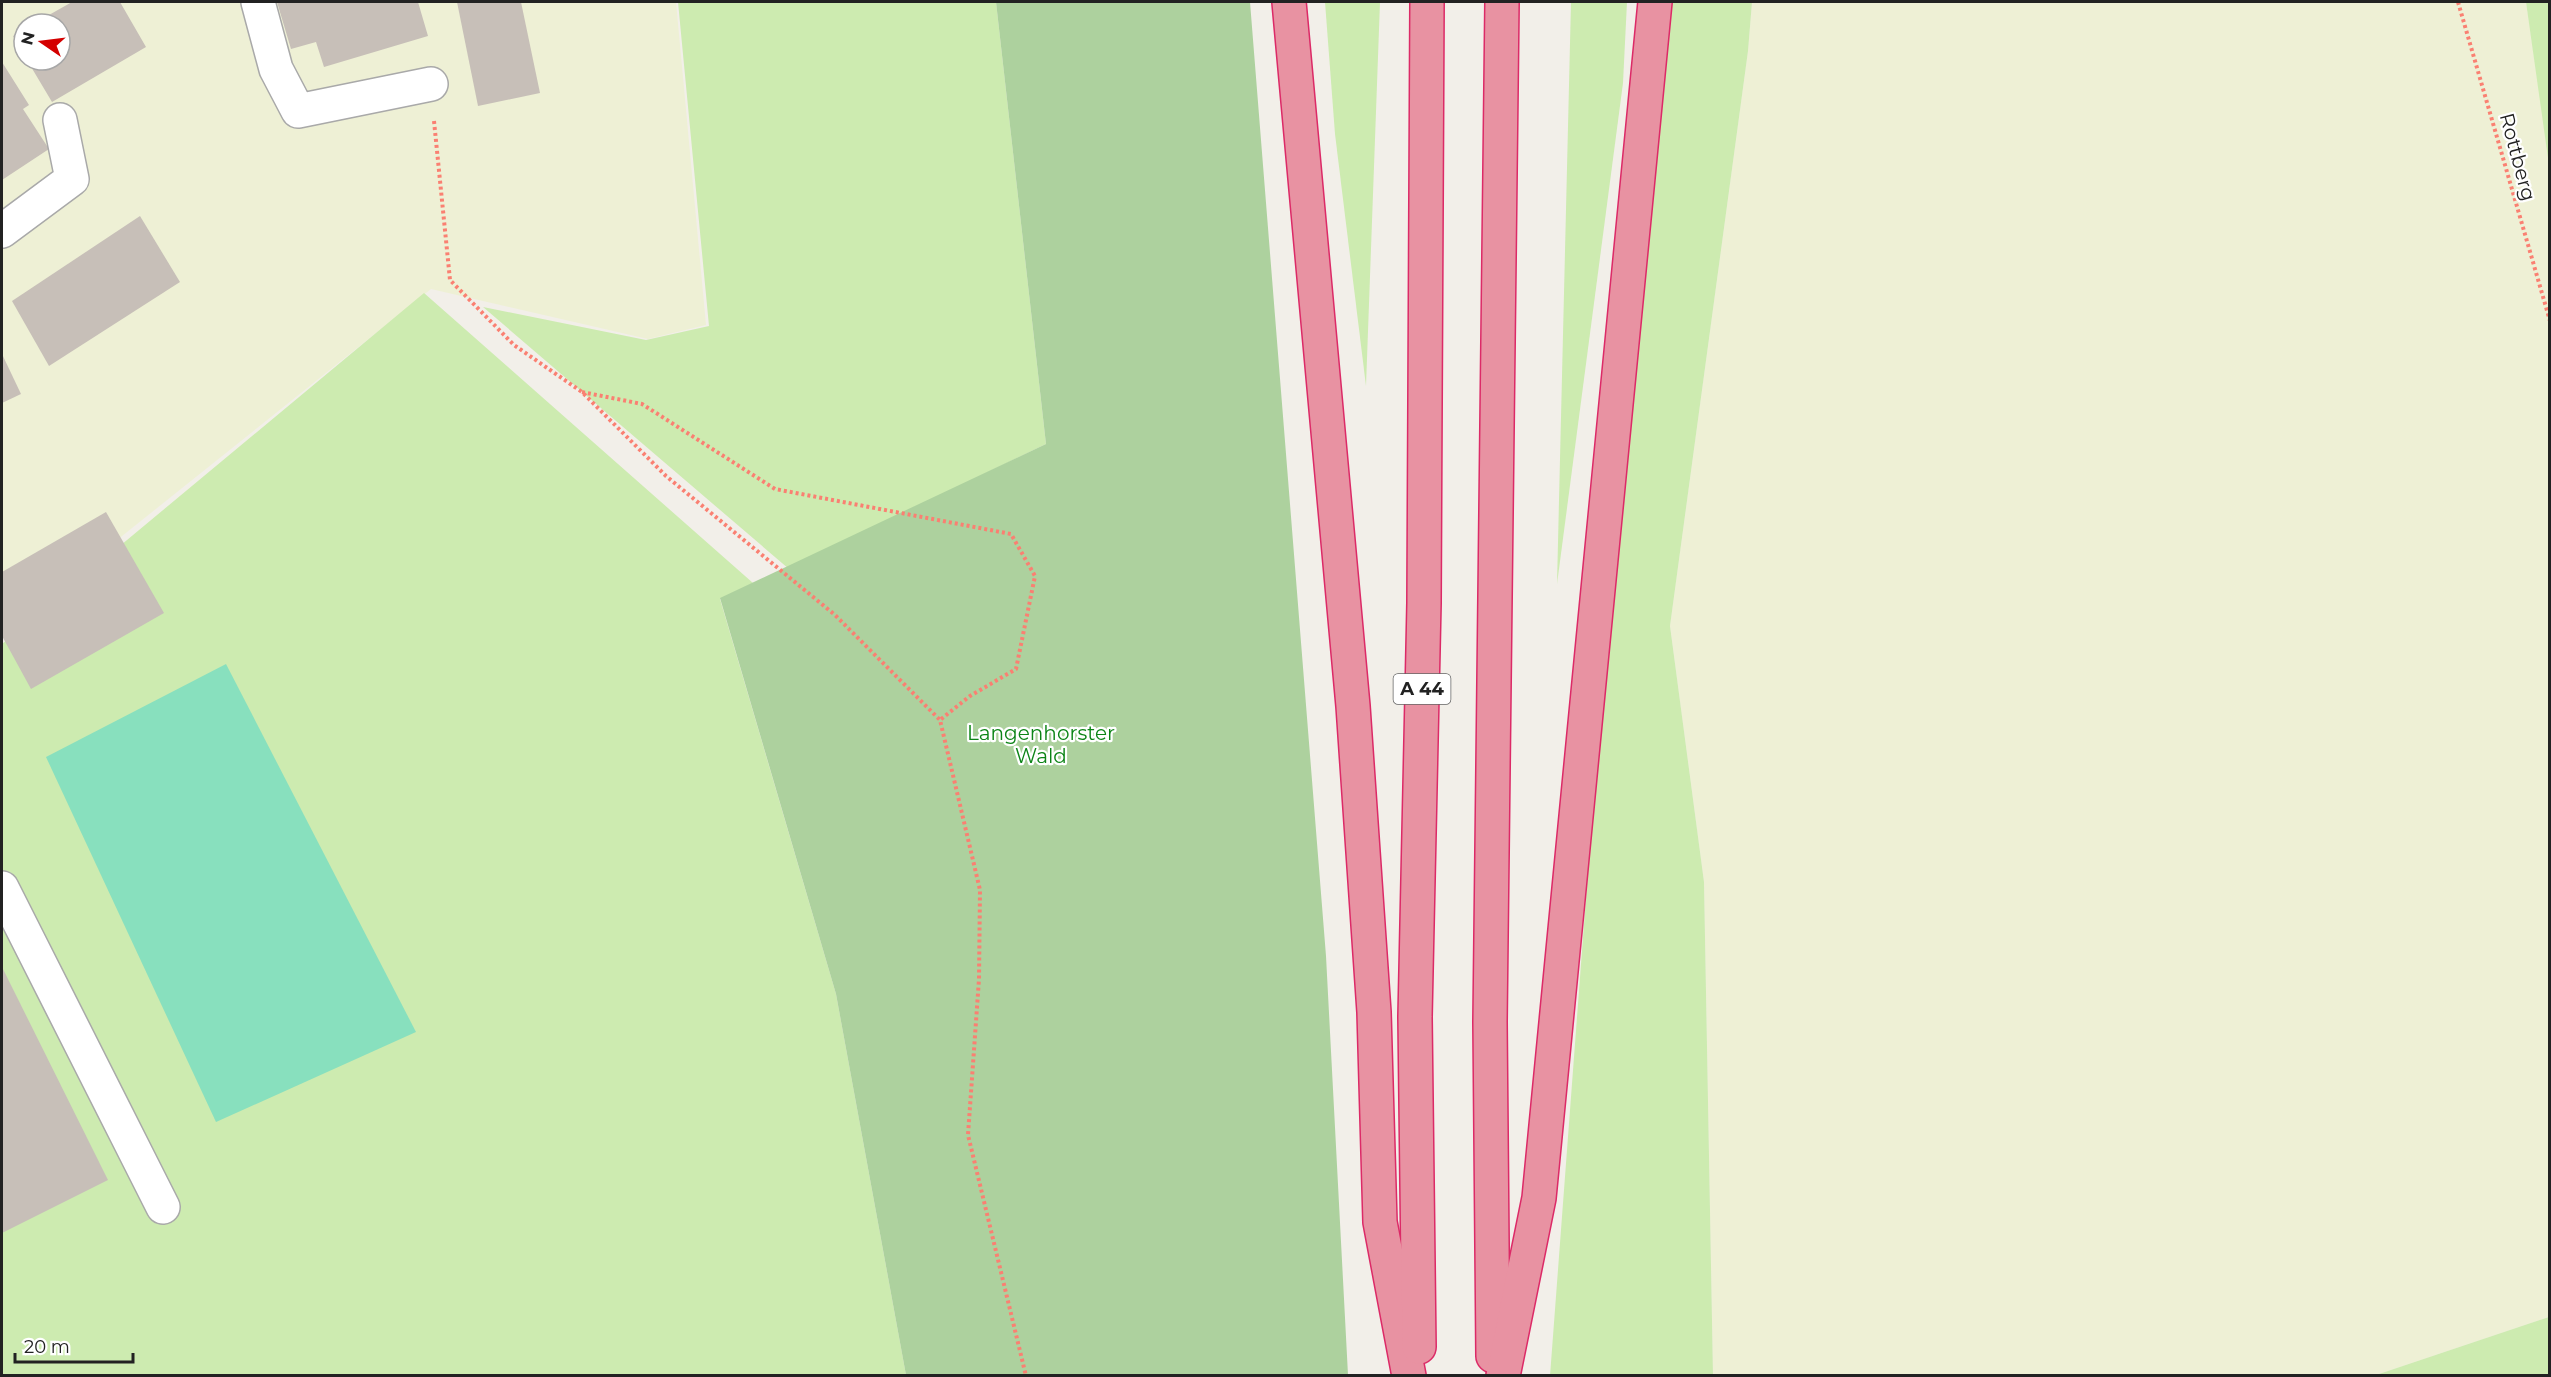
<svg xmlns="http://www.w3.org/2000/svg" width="2551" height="1377" font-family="Montserrat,sans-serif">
  <rect width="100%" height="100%" fill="#f2efe9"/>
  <g fill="#eef0d5" fill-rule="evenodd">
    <path d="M 2,2 L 676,2 L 706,325 L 648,339 L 431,289 L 2,632 ZM 24,24 L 60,24 L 60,60 L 24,60 Z"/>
    <path d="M 1752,2 L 2526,2 L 2550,165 L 2549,1317 L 2376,1375 L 1713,1376 L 1704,882 L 1670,626 L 1748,51 Z"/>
  </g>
  <g fill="#cdebb0">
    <path d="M 678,2 L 996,2 L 1046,444 L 789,569 L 483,307 L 646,340 L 709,326 Z"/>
    <path d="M 1325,2 L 1380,2 L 1366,386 L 1335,134 Z"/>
    <path d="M 1571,2 L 1627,2 L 1623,83 L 1557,584 Z"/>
    <path d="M 1667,2 L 1752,2 L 1748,51 L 1670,626 L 1704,882 L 1713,1375 L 1550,1376 L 1605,645 Z"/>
    <path d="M 2526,2 L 2549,2 L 2549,165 Z"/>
    <path d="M 424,293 L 753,583 L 720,599 L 836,994 L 906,1375 L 2,1376 L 2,644 Z"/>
    <path d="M 2549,1317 L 2549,1375 L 2376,1375 Z"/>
  </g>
  <path fill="#add19e" d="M 996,2 L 1250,2 L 1326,956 L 1348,1375 L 906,1375 L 836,994 L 720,598 L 1046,444 Z"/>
  <path fill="#88e0be" d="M 226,664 L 416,1032 L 216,1122 L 46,757 Z"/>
  <g fill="#c7bfb8">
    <path d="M 72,2 L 120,2 L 146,47 L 52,102 L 27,60 L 60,60 L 60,24 L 33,24 Z"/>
    <path d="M 277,2 L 418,2 L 428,36 L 324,67 L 316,42 L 291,49 Z"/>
    <path d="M 457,2 L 521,2 L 540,93 L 478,106 Z"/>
    <path d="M 24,29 L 24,55 L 13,36 Z"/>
    <path d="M 2,62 L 29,105 L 23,109 L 49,149 L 2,180 Z"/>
    <path d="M 140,216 L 180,282 L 49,366 L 12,301 Z"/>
    <path d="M 2,354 L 21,394 L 2,403 Z"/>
    <path d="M 106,512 L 164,613 L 31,689 L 2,636 L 2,572 Z"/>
    <path d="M 2,967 L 108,1180 L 2,1233 Z"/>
  </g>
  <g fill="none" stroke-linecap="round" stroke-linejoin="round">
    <defs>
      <g id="minor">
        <path d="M 258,2 L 276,69 L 298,111 L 431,84"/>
        <path d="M 2,231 L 72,179 L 60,120"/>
        <path d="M 2,888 L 163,1207"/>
      </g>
      <g id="highway">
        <path d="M 1289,2 L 1353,706 L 1374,1012 L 1380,1222 L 1409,1376"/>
        <path d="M 1419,1347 L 1415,1017 L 1424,603 L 1427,2"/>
        <path d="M 1493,1356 L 1490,1022 L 1502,2"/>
        <path d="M 1503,1376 L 1539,1198 L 1655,2"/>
      </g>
    </defs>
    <use href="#minor" stroke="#a9a9a9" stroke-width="36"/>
    <use href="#highway" stroke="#dc2a67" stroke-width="36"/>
    <g stroke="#fa8072" stroke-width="4" stroke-dasharray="3 3" stroke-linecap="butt">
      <path d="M 2458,2 L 2550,321"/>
      <path d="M 434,121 L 450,280 L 514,345 L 582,392 L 666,476 L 835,615 L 940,720 L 980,890 L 979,979 L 968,1135 L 1026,1376"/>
      <path d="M 582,392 L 642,404 L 775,489 L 1011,534 L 1035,576 L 1016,669 L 970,696 L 940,720"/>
    </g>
    <use href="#minor" stroke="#fff" stroke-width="33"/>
    <use href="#highway" stroke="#e892a2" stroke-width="33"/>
  </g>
  <g text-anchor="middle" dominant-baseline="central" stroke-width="4.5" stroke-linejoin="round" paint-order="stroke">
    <rect fill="#fff" stroke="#646464" stroke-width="1.5" x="1393.5" y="674" width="57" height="30" rx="4.5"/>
    <g font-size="18" font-weight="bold" fill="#222">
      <text x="1422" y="689">A 44</text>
    </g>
    <g font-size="20" fill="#222" stroke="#fff">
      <text transform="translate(2518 157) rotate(75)">Rottberg</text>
    </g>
    <g font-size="20" fill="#0c8416" stroke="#fff">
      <text x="1041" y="733">Langenhorster<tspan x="1041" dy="23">Wald</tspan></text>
    </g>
  </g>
  <rect width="2551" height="1377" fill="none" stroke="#222222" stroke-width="6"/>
  <g transform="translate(42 42) rotate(284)"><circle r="28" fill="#ffffff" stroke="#a7a7a7" stroke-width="1.5"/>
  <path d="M0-4.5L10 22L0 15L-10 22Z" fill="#d40000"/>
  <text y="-9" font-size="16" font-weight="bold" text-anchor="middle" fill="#222222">N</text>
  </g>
  <path d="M15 1353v9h118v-9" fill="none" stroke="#222222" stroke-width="3"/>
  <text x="24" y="1353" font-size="18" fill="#222222" stroke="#ffffff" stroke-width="4.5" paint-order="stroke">20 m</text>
</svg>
